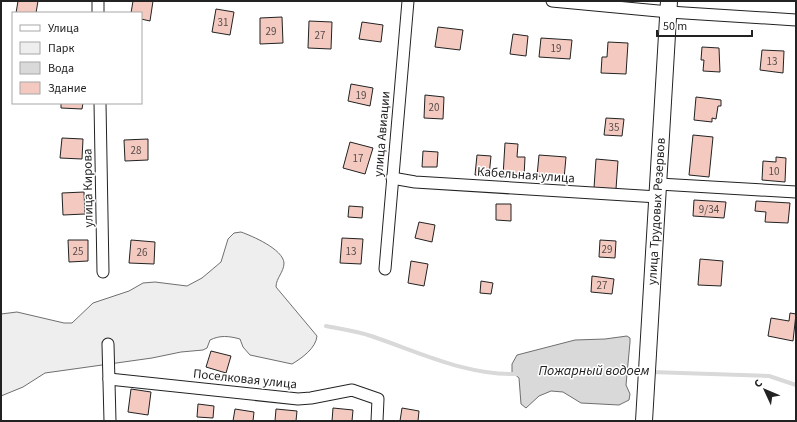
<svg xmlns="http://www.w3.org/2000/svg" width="797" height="422" font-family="'Source Sans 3',sans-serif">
  <rect width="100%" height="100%" fill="#fff"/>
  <path fill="#eee" stroke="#6f6f6f" d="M 241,232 C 252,236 283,249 284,263 C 284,272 276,278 276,287 L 317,336 C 316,348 302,358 292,364 L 250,355 L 243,347 L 240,339 C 229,336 220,335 210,340 L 207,348 L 203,350 L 181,352 L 152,358 L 45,373 L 23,387 L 1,396 L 1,314 L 17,312 L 64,323 L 72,323 L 93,303 L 129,291 L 143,283 L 155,282 L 187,286 L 202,278 L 221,262 L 228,239 L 234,233 Z"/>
  <path fill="#d9d9d9" stroke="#6f6f6f" d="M 627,336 L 630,338 L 630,342 L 626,385 L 630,394 L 629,400 L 619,405 L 581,403 L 563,392 L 551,391 L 539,396 L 526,408 L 521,404 L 519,378 L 512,372 L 512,364 L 517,355 L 575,340 L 605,339 Z"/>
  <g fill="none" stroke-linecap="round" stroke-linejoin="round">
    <g stroke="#d9d9d9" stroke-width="4">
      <path d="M 326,326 C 341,329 357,331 371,336 C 419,352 467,376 518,374"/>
      <path d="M 621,371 L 644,371"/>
      <path d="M 651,372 L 769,376 L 796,385"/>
    </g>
  </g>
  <g fill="#f3c9c0" stroke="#222">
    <path d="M 18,1 L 38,1 L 36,13 L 16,13 Z"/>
    <path d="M 133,1 L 153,1 L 150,21 L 141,19 L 141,13 L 131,13 Z"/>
    <path d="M 216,9 L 234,12 L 230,35 L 212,32 Z"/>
    <path d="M 282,17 L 283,43 L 260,44 L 260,18 Z"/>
    <path d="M 309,21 L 332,22 L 331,49 L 308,48 Z"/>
    <path d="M 362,22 L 383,25 L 381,42 L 359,39 Z"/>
    <path d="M 438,27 L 463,30 L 460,50 L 435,47 Z"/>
    <path d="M 513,34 L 528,36 L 526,56 L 510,54 Z"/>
    <path d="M 541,38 L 572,40 L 570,59 L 539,57 Z"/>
    <path d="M 608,42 L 628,43 L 626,74 L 601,73 L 602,57 L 607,57 Z"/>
    <path d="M 702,47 L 719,48 L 720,72 L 703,71 L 704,60 L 701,60 Z"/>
    <path d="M 762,50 L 784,51 L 783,73 L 760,70 Z"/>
    <path d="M 351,84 L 373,88 L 370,106 L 348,101 Z"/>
    <path d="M 425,95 L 444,97 L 443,119 L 424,118 Z"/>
    <path d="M 696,97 L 721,100 L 721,106 L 718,106 L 716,119 L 712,118 L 712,122 L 694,120 Z"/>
    <path d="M 61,103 L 83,103 L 82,109 L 61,108 Z"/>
    <path d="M 606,118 L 624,119 L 622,136 L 604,135 Z"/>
    <path d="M 693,135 L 713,137 L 709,177 L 689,175 Z"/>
    <path d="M 62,138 L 83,139 L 82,159 L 60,158 Z"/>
    <path d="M 148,139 L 148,160 L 125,161 L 124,140 Z"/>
    <path d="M 350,142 L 373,148 L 365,174 L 343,168 Z"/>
    <path d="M 505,143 L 518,144 L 517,157 L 525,157 L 524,177 L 503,176 Z"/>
    <path d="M 423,151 L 438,152 L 437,167 L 422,167 Z"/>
    <path d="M 477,155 L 491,156 L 489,176 L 475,175 Z"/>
    <path d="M 539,155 L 566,157 L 564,179 L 537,176 Z"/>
    <path d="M 776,157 L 786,158 L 785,182 L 762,180 L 763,161 L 776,162 Z"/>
    <path d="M 596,159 L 618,161 L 616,189 L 594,188 Z"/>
    <path d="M 84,192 L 85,214 L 63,215 L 62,193 Z"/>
    <path d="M 694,200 L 726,202 L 724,218 L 693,216 Z"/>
    <path d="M 756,201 L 790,203 L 788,223 L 765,222 L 766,212 L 755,211 Z"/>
    <path d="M 496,204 L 511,204 L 511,221 L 496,220 Z"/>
    <path d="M 349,206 L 363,207 L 362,218 L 348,217 Z"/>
    <path d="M 419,222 L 435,225 L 432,242 L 415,238 Z"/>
    <path d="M 342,238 L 363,239 L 361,264 L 340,263 Z"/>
    <path d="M 68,240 L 88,240 L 88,261 L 69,262 Z"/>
    <path d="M 131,240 L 155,242 L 154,264 L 129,263 Z"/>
    <path d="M 600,240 L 616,241 L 615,258 L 599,257 Z"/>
    <path d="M 700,259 L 723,261 L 721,286 L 698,285 Z"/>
    <path d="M 411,261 L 428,264 L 424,286 L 408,283 Z"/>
    <path d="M 592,276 L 614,279 L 612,294 L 591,292 Z"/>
    <path d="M 481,281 L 493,283 L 491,294 L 480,293 Z"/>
    <path d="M 790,313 L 796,314 L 793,341 L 768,336 L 771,318 L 789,321 Z"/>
    <path d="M 211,351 L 231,356 L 226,373 L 206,367 Z"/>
    <path d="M 131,389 L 151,392 L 148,415 L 128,412 Z"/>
    <path d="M 198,404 L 214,406 L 213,418 L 197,417 Z"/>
    <path d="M 333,408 L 353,410 L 352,421 L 332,421 Z"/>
    <path d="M 402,408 L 419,411 L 418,421 L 400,421 Z"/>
    <path d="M 235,409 L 254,412 L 253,421 L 233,421 Z"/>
    <path d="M 276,409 L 297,411 L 296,421 L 275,421 Z"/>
  </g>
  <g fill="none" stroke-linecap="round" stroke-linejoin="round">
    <defs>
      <g id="minor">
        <path d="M 98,1 L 98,13"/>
        <path d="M 552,1 L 669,12 L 796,20"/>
        <path d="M 100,103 L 103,272"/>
        <path d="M 392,178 L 415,182 L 658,197"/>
        <path d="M 659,184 L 796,192"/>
        <path d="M 385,269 L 408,1"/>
        <path d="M 108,344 L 110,421"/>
        <path d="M 109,379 L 298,399 L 311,398 L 352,390 L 378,399 L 377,421"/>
      </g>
      <g id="secondary">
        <path id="s1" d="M 644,421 L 669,1"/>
      </g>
    </defs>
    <use href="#minor" stroke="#222" stroke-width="13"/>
    <use href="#secondary" stroke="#222" stroke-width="18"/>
    <use href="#minor" stroke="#fff" stroke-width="11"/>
    <use href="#secondary" stroke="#fff" stroke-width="16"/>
  </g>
  <g text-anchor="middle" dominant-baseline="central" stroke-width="3" stroke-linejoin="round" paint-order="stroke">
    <g font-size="11" fill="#564c4a">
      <text x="223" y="22">31</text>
      <text x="271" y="31">29</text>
      <text x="320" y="35">27</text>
      <text x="556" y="48">19</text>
      <text x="772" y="61">13</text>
      <text x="361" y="95">19</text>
      <text x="434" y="107">20</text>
      <text x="614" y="127">35</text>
      <text x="136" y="150">28</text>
      <text x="358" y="158">17</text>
      <text x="774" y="171">10</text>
      <text x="709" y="209">9/34</text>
      <text x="607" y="249">29</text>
      <text x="78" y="251">25</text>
      <text x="351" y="251">13</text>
      <text x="142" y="252">26</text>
      <text x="602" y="285">27</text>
    </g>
    <g font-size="13" fill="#222" stroke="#fff">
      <text transform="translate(382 134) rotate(-85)">улица Авиации</text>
      <text transform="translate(526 175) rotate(4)">Кабельная улица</text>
      <text transform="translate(88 188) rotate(-91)">улица Кирова</text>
      <text stroke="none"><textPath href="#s1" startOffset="210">улица Трудовых Резервов</textPath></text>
      <text transform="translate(245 379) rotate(6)">Поселковая улица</text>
    </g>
    <g font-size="14" font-style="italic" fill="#222" stroke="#fff">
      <text x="594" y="371">Пожарный водоем</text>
    </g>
  </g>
  <rect width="797" height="422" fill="none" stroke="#222222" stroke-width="4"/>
  <rect x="12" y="12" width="130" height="92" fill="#ffffff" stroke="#a7a7a7"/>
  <rect x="20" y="25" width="20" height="6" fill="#ffffff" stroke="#a7a7a7"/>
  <text x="48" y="32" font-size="12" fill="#222222">Улица</text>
  <rect x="20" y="42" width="20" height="12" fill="#eeeeee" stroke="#a7a7a7"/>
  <text x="48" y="52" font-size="12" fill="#222222">Парк</text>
  <rect x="20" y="62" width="20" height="12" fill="#d9d9d9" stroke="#a7a7a7"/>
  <text x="48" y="72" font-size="12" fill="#222222">Вода</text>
  <rect x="20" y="82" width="20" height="12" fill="#f3c9c0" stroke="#a7a7a7"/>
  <text x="48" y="92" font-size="12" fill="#222222">Здание</text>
  <g transform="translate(765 390) rotate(314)" stroke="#ffffff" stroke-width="3" paint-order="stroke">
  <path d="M0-3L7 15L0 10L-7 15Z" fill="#222222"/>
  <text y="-6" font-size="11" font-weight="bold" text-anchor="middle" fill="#222222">С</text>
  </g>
  <path d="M657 30v6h95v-6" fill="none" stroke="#222222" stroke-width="2"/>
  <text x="663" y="30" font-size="12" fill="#222222" stroke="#ffffff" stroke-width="3" paint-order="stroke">50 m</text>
</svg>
